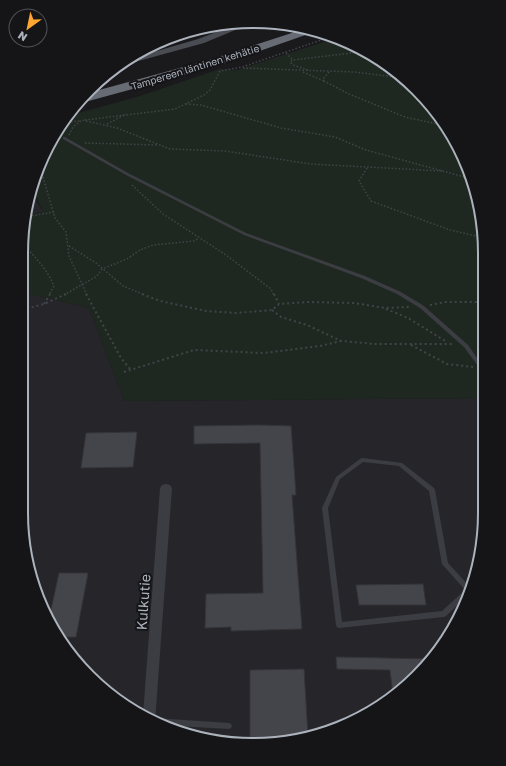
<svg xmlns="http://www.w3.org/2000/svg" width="506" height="766" font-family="'Golos Text',sans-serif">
  <rect width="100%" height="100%" fill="#1a1a1d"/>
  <g fill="#26262a">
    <path d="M 32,193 L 43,212 L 25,215 Z"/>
    <path d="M 23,286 L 27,293 L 89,308 L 124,401 L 484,398 L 483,544 L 461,615 L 427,666 L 369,714 L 298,740 L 238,744 L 164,727 L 112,697 L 60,642 L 33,587 L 21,513 Z"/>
  </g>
  <path fill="#1f2820" d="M 336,38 L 406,79 L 461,151 L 485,238 L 484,398 L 124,401 L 89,308 L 27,293 L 23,286 L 23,222 L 25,215 L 43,212 L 33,190 L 45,151 L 68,116 L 140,96 L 220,69 L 237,70 Z"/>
  <g fill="#44454a" stroke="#343439">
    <path d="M 259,425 L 291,426 L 296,495 L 292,495 L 302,629 L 231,631 L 231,627 L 205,628 L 206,594 L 263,593 L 260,443 L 194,444 L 194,426 Z"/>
    <path d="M 137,432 L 133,467 L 81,468 L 86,433 Z"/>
    <path d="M 59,573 L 88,573 L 76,637 L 58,637 L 49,619 Z"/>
    <path d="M 423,584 L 426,605 L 359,605 L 356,585 Z"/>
    <path d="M 336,657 L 432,659 L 427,666 L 393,695 L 390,670 L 337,669 Z"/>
    <path d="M 304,669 L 308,737 L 298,740 L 250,744 L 250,670 Z"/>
  </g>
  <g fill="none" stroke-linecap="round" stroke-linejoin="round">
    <g stroke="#414449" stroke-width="1.5" stroke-dasharray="1.5 2" stroke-linecap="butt">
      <path d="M 286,53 L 293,60"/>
      <path d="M 243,68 L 354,72 L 404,78"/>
      <path d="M 308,70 L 293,65 L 290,62 L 293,60 L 360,52"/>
      <path d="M 303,72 L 324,81"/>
      <path d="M 329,72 L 324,78 L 324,81 L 349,94 L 405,117 L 442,125"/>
      <path d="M 186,104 L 201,105 L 281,128 L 335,137 L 366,150 L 468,178"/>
      <path d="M 85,120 L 175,109 L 204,95 L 210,90 L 220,71 L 242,67 L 333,36"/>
      <path d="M 64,122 L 81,121"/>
      <path d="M 107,124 L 126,114"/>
      <path d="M 69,135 L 73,127 L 82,120 L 117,128 L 170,149 L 225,151 L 311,164 L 442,171"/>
      <path d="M 51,142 L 58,140"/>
      <path d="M 85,143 L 157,145"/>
      <path d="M 40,167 L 55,218 L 66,232 L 69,256 L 87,295"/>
      <path d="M 367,168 L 359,181 L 371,201 L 450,230 L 485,238"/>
      <path d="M 132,185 L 163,214 L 226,255 L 271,289 L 274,295"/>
      <path d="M 25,217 L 54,212"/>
      <path d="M 23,244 C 35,257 47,269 54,286 L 49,295"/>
      <path d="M 69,246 L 96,263 L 123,286 L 145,295"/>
      <path d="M 64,295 L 97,276 L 102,269 L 127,259 L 140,250 L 153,245 L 194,241 L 199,238"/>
    </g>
    <g stroke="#414449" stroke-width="2" stroke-dasharray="2 3" stroke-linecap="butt">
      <path d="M 86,294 L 121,358 L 130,369"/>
      <path d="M 142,294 L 160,301 L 206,311 L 236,313 L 272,310 L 279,304 L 308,302 L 354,303 L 385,308 L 409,307"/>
      <path d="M 274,294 L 279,304"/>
      <path d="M 44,304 L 50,294"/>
      <path d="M 430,305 L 445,302 L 484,302"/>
      <path d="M 386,309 L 408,318 L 447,342"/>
      <path d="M 22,310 L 44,304 L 66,294"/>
      <path d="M 272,310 L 281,317 L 307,325 L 341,341 L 376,344 L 453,344"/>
      <path d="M 411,345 L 447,364 L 473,367"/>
      <path d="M 478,350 L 484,351"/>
      <path d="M 124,372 L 194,350 L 264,353 L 320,346 L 341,341"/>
    </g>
    <g fill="#3b3d42" fill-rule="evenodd">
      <path d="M 63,137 L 65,137 L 128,173 L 246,233 L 365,276 L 401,292 L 424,306 L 468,345 L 482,365 L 484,370 L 484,396 L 481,394 L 481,374 L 478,366 L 464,347 L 420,308 L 397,294 L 361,278 L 244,235 L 126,175 L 63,139 Z"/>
      <path d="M 362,458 L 402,463 L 434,488 L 435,490 L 448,563 L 470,587 L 467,596 L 446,616 L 444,617 L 339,628 L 337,627 L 336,625 L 322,508 L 336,477 L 360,459 ZM 363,462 L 399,466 L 429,491 L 442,564 L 465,590 L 442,611 L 342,622 L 328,508 L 340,479 Z"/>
      <path d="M 154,718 L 229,723 L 231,724 L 232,726 L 231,728 L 229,729 L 160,725 L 151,720 Z"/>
    </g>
    <path fill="#3b3d42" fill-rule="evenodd" d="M 166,484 L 170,485 L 172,488 L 155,722 L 143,715 L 160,488 L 162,485 Z"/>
    <path fill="#494c52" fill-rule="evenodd" d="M 243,22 L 252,23 L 204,43 L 124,65 L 133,58 L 198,39 Z"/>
    <path fill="#676b73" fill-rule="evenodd" d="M 301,30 L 314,32 L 217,66 L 85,102 L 77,102 L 88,93 L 209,60 Z"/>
  </g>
  <g text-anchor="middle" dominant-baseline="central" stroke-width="4" stroke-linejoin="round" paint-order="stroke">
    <g font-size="10" fill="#acb3bd" stroke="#151518">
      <text transform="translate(195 67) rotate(-17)">Tampereen läntinen kehätie</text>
    </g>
    <g font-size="14" fill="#acb3bd" stroke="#151518">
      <text transform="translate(143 602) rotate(-86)">Kulkutie</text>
    </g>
  </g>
  <path d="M0 0H506V766H0ZM253 28H253A225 225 0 0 1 478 253V513A225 225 0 0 1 253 738H253A225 225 0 0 1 28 513V253A225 225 0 0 1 253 28Z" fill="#151518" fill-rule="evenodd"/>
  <path fill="none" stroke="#acb3bd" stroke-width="2" d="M253 28H253A225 225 0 0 1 478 253V513A225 225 0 0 1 253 738H253A225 225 0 0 1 28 513V253A225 225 0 0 1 253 28Z"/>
  <g transform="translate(28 28) rotate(213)"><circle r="19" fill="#151518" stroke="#51545a"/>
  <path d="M0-3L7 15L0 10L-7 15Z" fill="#fea631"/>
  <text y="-6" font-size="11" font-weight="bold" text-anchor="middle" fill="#acb3bd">N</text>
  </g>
</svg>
